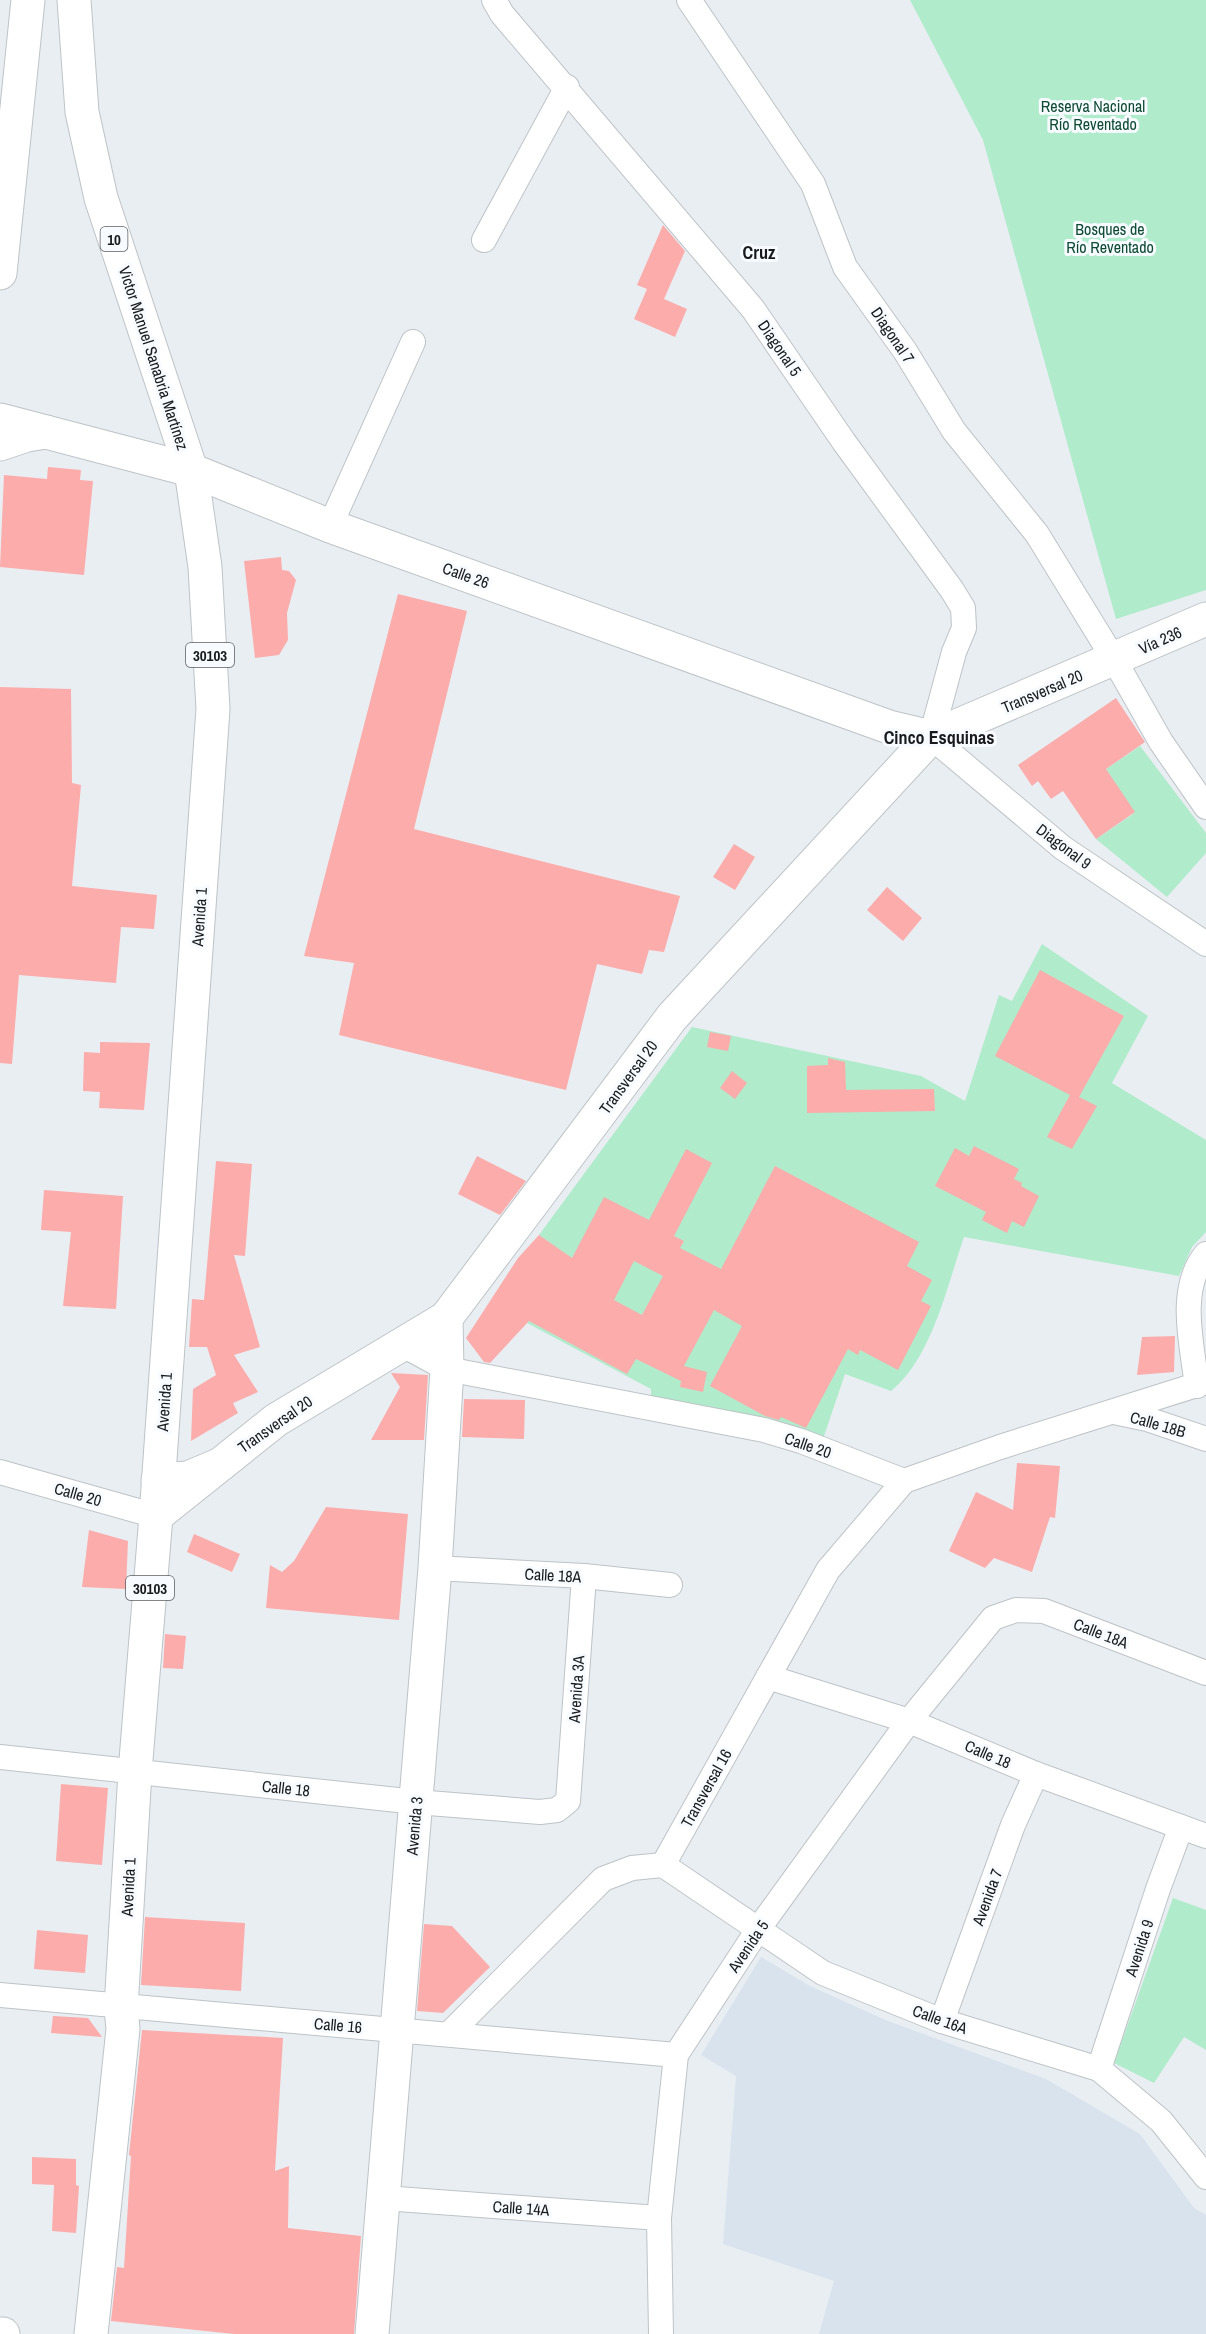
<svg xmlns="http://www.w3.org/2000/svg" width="1206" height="2334" font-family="'Archivo Narrow',sans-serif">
  <rect width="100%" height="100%" fill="#e9eef3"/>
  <path fill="#d8e3ed" d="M 761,1957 L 810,1986 L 888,2021 L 1046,2079 L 1140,2134 L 1194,2208 L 1206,2215 L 1206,2334 L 819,2334 L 834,2281 L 723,2244 L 736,2076 L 701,2055 Z"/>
  <g fill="#b0ebcb">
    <path d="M 910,0 L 1206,0 L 1206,590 L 1116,619 L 983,140 Z"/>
    <path d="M 1140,746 L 1206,833 L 1206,853 L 1167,897 L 1096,839 L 1133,814 L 1106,769 Z"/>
    <path d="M 1042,944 L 1148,1016 L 1112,1083 L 1206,1140 L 1206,1232 L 1192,1247 L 1179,1276 L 964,1237 C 947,1286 932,1358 891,1391 L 845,1374 L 823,1439 L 651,1402 L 651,1389 L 527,1323 L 565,1254 L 539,1235 L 692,1027 L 921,1076 L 965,1101 L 999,995 L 1012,1001 Z"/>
    <path d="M 1173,1898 L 1206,1910 L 1206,2050 L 1184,2037 L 1154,2083 L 1114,2063 Z"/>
  </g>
  <g fill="#fcacab" fill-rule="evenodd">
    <path d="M 663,225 L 685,251 L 664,299 L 687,309 L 675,337 L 634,319 L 647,289 L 637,285 Z"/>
    <path d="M 48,467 L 81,470 L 80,480 L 93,481 L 84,575 L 0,567 L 4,475 L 47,479 Z"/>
    <path d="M 281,557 L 282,570 L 289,571 L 296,580 L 287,613 L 288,640 L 279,655 L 255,658 L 244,561 Z"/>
    <path d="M 398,594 L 467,611 L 414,829 L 680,896 L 664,952 L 649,950 L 642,974 L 597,964 L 566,1090 L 339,1035 L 354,963 L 304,956 Z"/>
    <path d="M 0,687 L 71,689 L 72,783 L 81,785 L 72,886 L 157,895 L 154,929 L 121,927 L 116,983 L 19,975 L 12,1064 L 0,1063 Z"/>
    <path d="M 1116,698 L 1145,742 L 1106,769 L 1135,812 L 1096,839 L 1063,791 L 1051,799 L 1038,781 L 1032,786 L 1018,765 Z"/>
    <path d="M 734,844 L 755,857 L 735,890 L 713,877 Z"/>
    <path d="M 887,887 L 922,918 L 903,941 L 867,910 Z"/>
    <path d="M 1040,970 L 1124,1016 L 1079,1097 L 1097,1106 L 1072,1149 L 1047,1137 L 1070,1095 L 995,1056 Z"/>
    <path d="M 710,1032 L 731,1036 L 728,1051 L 707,1047 Z"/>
    <path d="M 100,1042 L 150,1043 L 144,1110 L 99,1108 L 100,1092 L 83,1091 L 84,1052 L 100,1053 Z"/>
    <path d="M 828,1058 L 845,1062 L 846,1090 L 934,1089 L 935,1111 L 807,1113 L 807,1066 L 828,1065 Z"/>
    <path d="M 732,1071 L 747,1083 L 735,1099 L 720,1088 Z"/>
    <path d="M 974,1146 L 1019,1169 L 1014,1179 L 1022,1183 L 1021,1186 L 1039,1196 L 1024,1227 L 1012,1221 L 1007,1233 L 982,1220 L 986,1212 L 935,1186 L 955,1148 L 969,1156 Z"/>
    <path d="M 686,1149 L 712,1163 L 674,1236 L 684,1241 L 680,1248 L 721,1269 L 775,1166 L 919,1242 L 907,1266 L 932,1280 L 921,1301 L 931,1306 L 898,1370 L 860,1350 L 858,1355 L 848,1349 L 806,1428 L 781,1417 L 779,1420 L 765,1416 L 710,1386 L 742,1326 L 714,1310 L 684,1366 L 707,1372 L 703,1392 L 680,1387 L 681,1381 L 636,1359 L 627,1374 L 529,1321 L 490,1363 L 484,1362 L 466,1338 L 518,1258 L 539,1235 L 572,1258 L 604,1197 L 649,1220 ZM 634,1261 L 663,1276 L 642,1315 L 614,1300 Z"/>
    <path d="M 477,1156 L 526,1181 L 500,1215 L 458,1194 Z"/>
    <path d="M 216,1161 L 252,1164 L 245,1256 L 234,1255 L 260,1347 L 234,1355 L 258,1392 L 233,1403 L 238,1413 L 191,1441 L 193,1389 L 216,1375 L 207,1347 L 189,1347 L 192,1299 L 204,1300 Z"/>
    <path d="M 44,1190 L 123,1196 L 116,1309 L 63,1306 L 71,1232 L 41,1230 Z"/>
    <path d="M 1175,1336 L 1174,1372 L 1137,1375 L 1142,1337 Z"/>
    <path d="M 391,1373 L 428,1375 L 424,1440 L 371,1440 L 400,1387 Z"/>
    <path d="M 464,1399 L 525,1400 L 524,1439 L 462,1437 Z"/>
    <path d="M 1017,1463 L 1060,1466 L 1055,1518 L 1050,1517 L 1032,1572 L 994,1558 L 985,1568 L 949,1551 L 976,1492 L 1013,1510 Z"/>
    <path d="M 326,1507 L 408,1514 L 399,1620 L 266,1608 L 270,1565 L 282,1572 L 294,1561 Z"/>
    <path d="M 89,1530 L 128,1541 L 126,1589 L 82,1587 Z"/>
    <path d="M 194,1534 L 240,1554 L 232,1572 L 187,1552 Z"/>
    <path d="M 165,1634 L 186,1636 L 183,1669 L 163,1668 Z"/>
    <path d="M 61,1784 L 108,1788 L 102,1865 L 56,1861 Z"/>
    <path d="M 145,1917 L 245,1923 L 241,1991 L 141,1985 Z"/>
    <path d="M 424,1924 L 452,1926 L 490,1967 L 443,2013 L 417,2011 Z"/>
    <path d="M 37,1930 L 88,1935 L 85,1973 L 34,1969 Z"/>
    <path d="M 53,2016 L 88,2018 L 102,2037 L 51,2033 Z"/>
    <path d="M 142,2030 L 283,2038 L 275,2171 L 289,2166 L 288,2228 L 361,2236 L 354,2334 L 234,2334 L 111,2321 L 117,2267 L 124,2268 L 131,2156 L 129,2155 Z"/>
    <path d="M 32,2157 L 76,2159 L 76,2185 L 79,2186 L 76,2233 L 52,2231 L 54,2185 L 32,2184 Z"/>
  </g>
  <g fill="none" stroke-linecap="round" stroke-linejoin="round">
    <defs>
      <g id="street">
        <path d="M 494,0 L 502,14 L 753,309 L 844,442 L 952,590 L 963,608 L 964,628 L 954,652 L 931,737 L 1063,848 L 1206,944"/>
        <path d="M 689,0 L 813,184 L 845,267 L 905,351 L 954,431 L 1037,534 L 1115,661 L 1161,742 L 1206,807"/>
        <path d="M 484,240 L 567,87"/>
        <path d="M 330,526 L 413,342"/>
        <path d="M 401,1344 L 447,1369 L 764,1430 L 801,1441 L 904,1481 L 1000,1447 L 1206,1382"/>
        <path d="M 1197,1386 C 1192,1344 1177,1289 1206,1254"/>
        <path d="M 1114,1412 L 1147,1419 L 1206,1439"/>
        <path d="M 0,1472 L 156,1516"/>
        <path d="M 435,1568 L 584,1576 L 670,1585"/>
        <path d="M 768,1677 L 909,1721 L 1036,1774 L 1206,1836"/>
        <path d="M 0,1757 L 416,1802 L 540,1812 L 557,1810 L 568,1801 L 584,1576"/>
        <path d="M 663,1865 L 823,1973 L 942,2021 L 1099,2069 L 1161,2121 L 1206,2177"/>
        <path d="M 0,1995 L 676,2055"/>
        <path d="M 942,2021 L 1013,1825 L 1036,1774"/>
        <path d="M 450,2033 L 603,1879 L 632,1868 L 663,1865 L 828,1570 L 904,1481"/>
        <path d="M 1099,2069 L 1158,1889 L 1181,1827"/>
        <path d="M 384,2198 L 659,2218"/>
        <path d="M 661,2334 L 659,2218 L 676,2055 L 759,1928 L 909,1721 L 993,1618 L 1016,1610 L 1044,1611 L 1206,1673"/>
      </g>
      <g id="secondary">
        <path d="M 0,420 L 191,470 L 330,526 L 889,727 L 931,737"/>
        <path d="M 156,1516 L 276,1420 L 446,1318 L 672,1017 L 931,737 L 1206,619"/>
        <path d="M 0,2334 L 3,2334"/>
        <path d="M 372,2334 L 435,1568 L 447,1369 L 446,1318"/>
      </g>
      <g id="primary">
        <path d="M 74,0 L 82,112 L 101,198 L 191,470 L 205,567 L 213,709 L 156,1516 L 135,1772 L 121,2008 L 123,2029 L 91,2334"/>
        <path d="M 0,273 L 28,0"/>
        <path d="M 0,444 L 27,435 L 46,432"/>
        <path d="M 158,1480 L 188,1478 L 221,1464"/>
      </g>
    </defs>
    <use href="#street" stroke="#bdc3c7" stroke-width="26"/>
    <use href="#secondary" stroke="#bdc3c7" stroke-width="35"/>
    <use href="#primary" stroke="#bdc3c7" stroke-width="35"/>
    <use href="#street" stroke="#fff" stroke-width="24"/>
    <use href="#secondary" stroke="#fff" stroke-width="33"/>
    <use href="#primary" stroke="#fff" stroke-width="33"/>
  </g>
  <g text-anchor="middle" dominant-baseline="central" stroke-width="6" stroke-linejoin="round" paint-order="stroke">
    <g fill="#f7fbff" stroke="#5b5e5f" stroke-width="1.5">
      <rect x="100.5" y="227" width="27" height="24" rx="4.5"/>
      <rect x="186" y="643" width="48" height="24" rx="4.5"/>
      <rect x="126" y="1576" width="48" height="24" rx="4.5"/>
    </g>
    <g font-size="15" font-weight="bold" fill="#181a1b">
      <text x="114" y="239">10</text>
      <text x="210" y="655">30103</text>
      <text x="150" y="1588">30103</text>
    </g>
    <g font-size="16" fill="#0d4a31" stroke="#f7fbff">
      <text x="1093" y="106">Reserva Nacional<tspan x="1093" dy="18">Río Reventado</tspan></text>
      <text x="1110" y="229">Bosques de<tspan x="1110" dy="18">Río Reventado</tspan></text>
    </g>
    <g font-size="16" fill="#181a1b" stroke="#f7fbff">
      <text transform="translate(893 335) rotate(56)">Diagonal 7</text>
      <text transform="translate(780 348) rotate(56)">Diagonal 5</text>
      <text transform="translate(154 358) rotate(72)">Victor Manuel Sanabria Martínez</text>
      <text transform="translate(466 575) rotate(20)">Calle 26</text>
      <text transform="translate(1160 640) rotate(-24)">Vía 236</text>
      <text transform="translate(1042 691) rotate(-23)">Transversal 20</text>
      <text transform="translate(1064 846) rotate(37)">Diagonal 9</text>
      <text transform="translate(199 917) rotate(-86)">Avenida 1</text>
      <text transform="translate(628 1077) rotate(-54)">Transversal 20</text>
      <text transform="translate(164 1402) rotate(-86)">Avenida 1</text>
      <text transform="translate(275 1424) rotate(-35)">Transversal 20</text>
      <text transform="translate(1158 1424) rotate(16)">Calle 18B</text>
      <text transform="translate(808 1445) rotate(19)">Calle 20</text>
      <text transform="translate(78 1494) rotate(16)">Calle 20</text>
      <text transform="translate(553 1575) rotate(3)">Calle 18A</text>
      <text transform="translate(1101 1633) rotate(21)">Calle 18A</text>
      <text transform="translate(576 1689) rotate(-86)">Avenida 3A</text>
      <text transform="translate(988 1754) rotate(23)">Calle 18</text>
      <text transform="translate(286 1788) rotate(6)">Calle 18</text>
      <text transform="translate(706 1788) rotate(-61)">Transversal 16</text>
      <text transform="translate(414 1826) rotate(-85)">Avenida 3</text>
      <text transform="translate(128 1887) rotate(-87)">Avenida 1</text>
      <text transform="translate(987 1897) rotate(-70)">Avenida 7</text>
      <text transform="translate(748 1946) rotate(-56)">Avenida 5</text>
      <text transform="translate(1139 1948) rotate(-72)">Avenida 9</text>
      <text transform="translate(940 2019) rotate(20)">Calle 16A</text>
      <text transform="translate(338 2025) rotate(5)">Calle 16</text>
      <text transform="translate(521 2208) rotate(4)">Calle 14A</text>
    </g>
    <g font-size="18" font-weight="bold" fill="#181a1b" stroke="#f7fbff">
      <text x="759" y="252">Cruz</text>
      <text x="939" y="737">Cinco Esquinas</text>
    </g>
  </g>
</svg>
